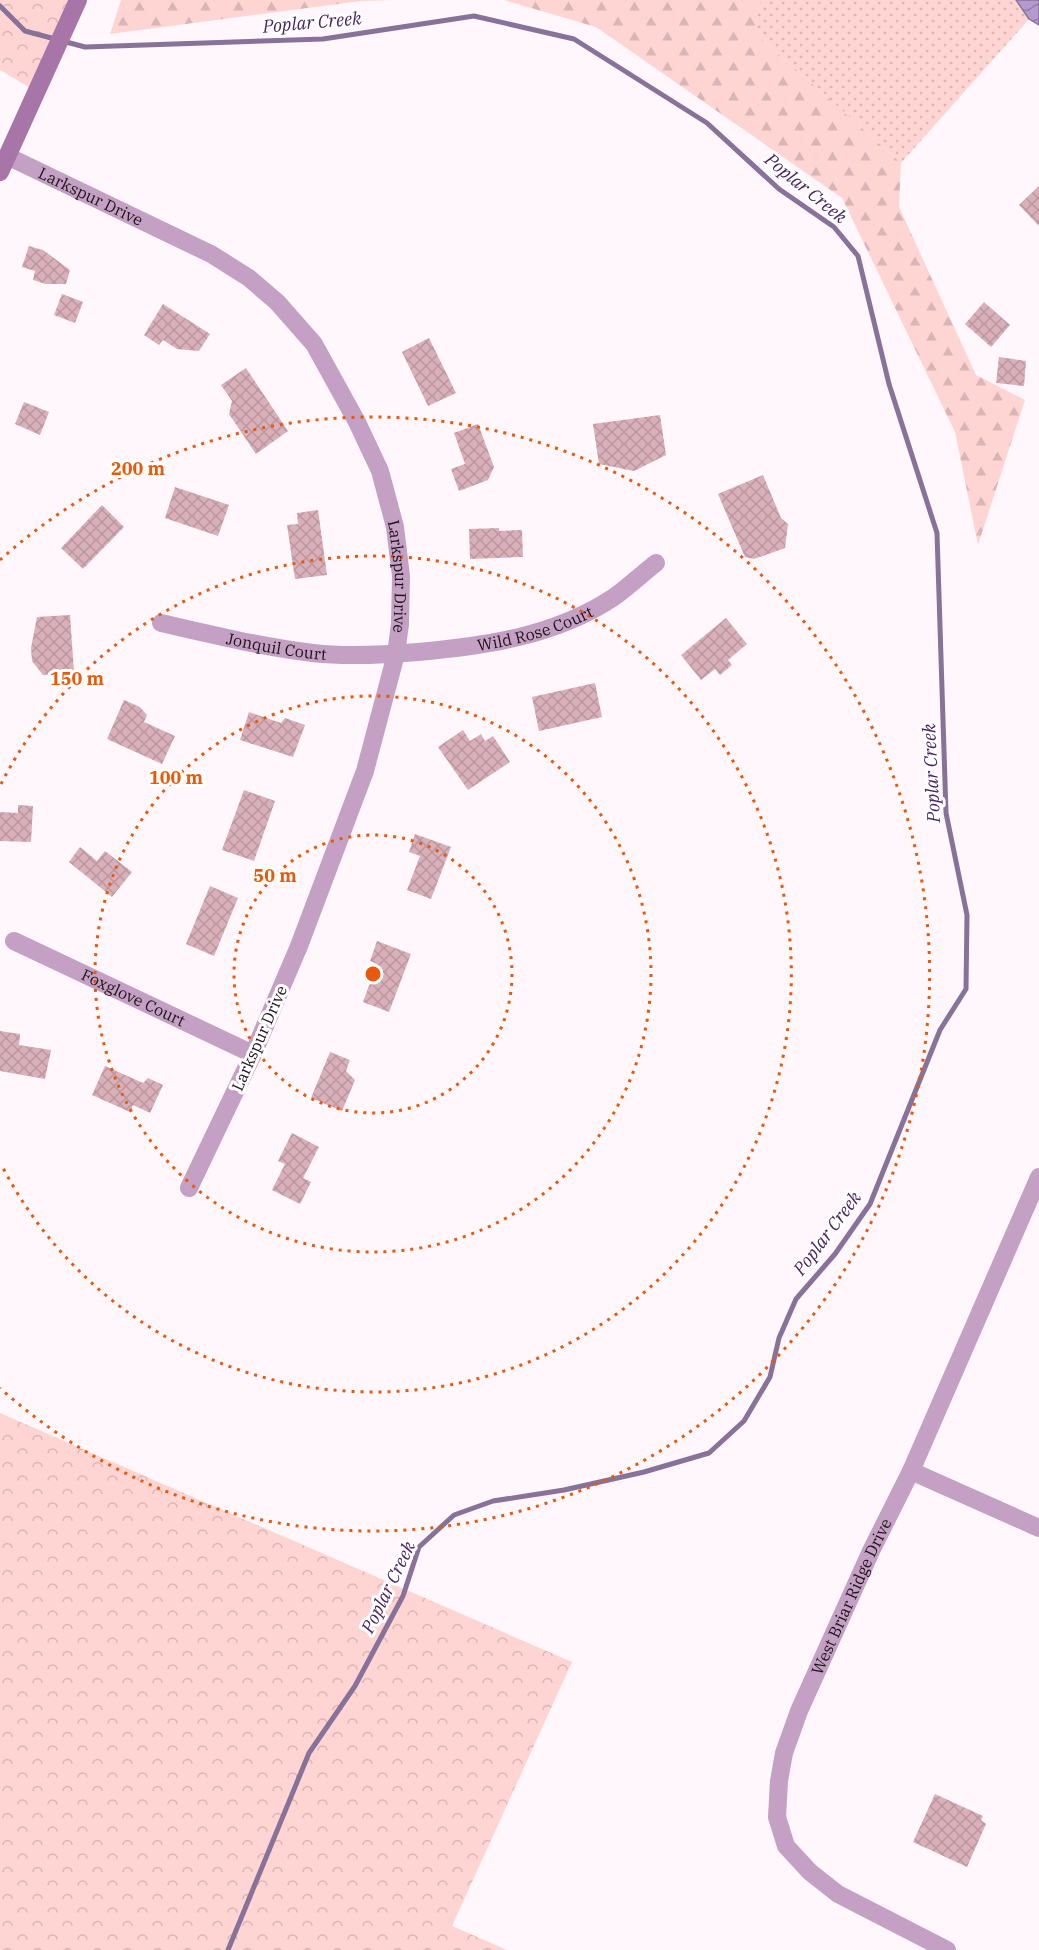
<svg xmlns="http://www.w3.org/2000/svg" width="1039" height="1950" font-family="'IBM Plex Serif',serif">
  <defs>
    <pattern id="grass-dots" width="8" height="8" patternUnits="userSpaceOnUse" patternTransform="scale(1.5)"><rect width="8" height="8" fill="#fed5d3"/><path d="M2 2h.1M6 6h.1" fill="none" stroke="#d9b6b5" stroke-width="1.8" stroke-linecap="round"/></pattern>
    <pattern id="forest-firs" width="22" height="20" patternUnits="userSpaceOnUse" patternTransform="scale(1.5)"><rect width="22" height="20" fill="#fed5d3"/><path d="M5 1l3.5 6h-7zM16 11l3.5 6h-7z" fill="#d9b6b5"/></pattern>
    <pattern id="park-crowns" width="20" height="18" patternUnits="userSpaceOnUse" patternTransform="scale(1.5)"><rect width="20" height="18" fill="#fed5d3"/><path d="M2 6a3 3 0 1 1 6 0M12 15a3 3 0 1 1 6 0" fill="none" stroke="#d9b6b5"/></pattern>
    <pattern id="water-waves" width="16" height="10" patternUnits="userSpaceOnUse" patternTransform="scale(1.5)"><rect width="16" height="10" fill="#b59ad0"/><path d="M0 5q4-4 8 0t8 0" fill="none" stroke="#937ca8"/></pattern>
    <pattern id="building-cross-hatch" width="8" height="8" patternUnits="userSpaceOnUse" patternTransform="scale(1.5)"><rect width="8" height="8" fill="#d9b0ba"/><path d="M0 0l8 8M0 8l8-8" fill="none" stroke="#ba969f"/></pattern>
  </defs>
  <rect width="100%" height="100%" fill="#fff7fb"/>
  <path fill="url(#grass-dots)" d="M 760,0 L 1016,0 L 1029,19 L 901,163 L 755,33 Z"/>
  <g fill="url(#forest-firs)">
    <path d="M 121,0 L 393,0 L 361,1 L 110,34 Z"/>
    <path d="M 504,0 L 760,0 L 755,33 L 901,163 L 899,207 L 976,375 L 1025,400 L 978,545 L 955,432 L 842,198 L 596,27 Z"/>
  </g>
  <g fill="url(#park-crowns)">
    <path d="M 0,0 L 78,0 L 37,92 L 0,70 Z"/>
    <path d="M 0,1413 L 572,1662 L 452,1926 L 507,1950 L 0,1950 Z"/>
  </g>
  <path fill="url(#water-waves)" stroke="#887299" stroke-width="1.5" d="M 1016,0 L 1039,0 L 1039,25 L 1029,19 Z"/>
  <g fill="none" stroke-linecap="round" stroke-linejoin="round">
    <path stroke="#887299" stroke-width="5" d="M 0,6 L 25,31 L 85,47 L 323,39 L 474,16 L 574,39 L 707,123 L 779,189 L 834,227 L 858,256 L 889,384 L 937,533 L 946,813 L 967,915 L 966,989 L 940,1030 L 870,1204 L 835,1254 L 796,1299 L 779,1338 L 770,1377 L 744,1421 L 709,1453 L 644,1472 L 564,1490 L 493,1501 L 454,1515 L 419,1547 L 403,1596 L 355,1686 L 309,1753 L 228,1950"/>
  </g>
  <g fill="url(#building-cross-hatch)">
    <path d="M 1039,186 L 1039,226 L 1019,205 Z"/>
    <path d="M 29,246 L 43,250 L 70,270 L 66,284 L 46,284 L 33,280 L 35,271 L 22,267 Z"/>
    <path d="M 62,294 L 83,302 L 75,323 L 54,315 Z"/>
    <path d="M 984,302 L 1010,325 L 991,347 L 965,324 Z"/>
    <path d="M 163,304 L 210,334 L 199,351 L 177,349 L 163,340 L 159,345 L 144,335 Z"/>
    <path d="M 429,338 L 456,393 L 428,406 L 402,352 Z"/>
    <path d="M 999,357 L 1026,361 L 1024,386 L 996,383 Z"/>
    <path d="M 246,368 L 288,431 L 256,454 L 229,414 L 232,401 L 221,385 Z"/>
    <path d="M 24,402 L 49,412 L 40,435 L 15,424 Z"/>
    <path d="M 660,415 L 666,455 L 634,471 L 599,464 L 593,424 Z"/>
    <path d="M 478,424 L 494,467 L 488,480 L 459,491 L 451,469 L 465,464 L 454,433 Z"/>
    <path d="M 763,475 L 781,518 L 788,524 L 785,548 L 754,559 L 745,557 L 718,494 Z"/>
    <path d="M 175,487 L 229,505 L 218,536 L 165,518 Z"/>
    <path d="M 102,505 L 124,527 L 83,569 L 61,548 Z"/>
    <path d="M 318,510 L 327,575 L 295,579 L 287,525 L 298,524 L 297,513 Z"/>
    <path d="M 499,528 L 499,531 L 522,530 L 523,557 L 470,559 L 469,529 Z"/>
    <path d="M 70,615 L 74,672 L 43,675 L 32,661 L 31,648 L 37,617 Z"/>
    <path d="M 726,618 L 747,644 L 728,660 L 732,665 L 720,675 L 715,669 L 701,680 L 681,655 Z"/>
    <path d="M 595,683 L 602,717 L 539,731 L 532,697 Z"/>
    <path d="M 124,700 L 140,707 L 147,715 L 144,722 L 175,736 L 162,764 L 107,739 Z"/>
    <path d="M 249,712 L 281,723 L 285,718 L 305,725 L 293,757 L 240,740 Z"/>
    <path d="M 463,730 L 470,741 L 481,734 L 485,741 L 493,736 L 510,762 L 468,790 L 438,747 Z"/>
    <path d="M 244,790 L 275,801 L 254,861 L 222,850 Z"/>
    <path d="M 18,805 L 33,806 L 31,842 L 0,841 L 0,812 L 18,813 Z"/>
    <path d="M 415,834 L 451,847 L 431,899 L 407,890 L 420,856 L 409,852 Z"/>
    <path d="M 80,847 L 97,861 L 105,851 L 132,872 L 112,897 L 69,862 Z"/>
    <path d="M 210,886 L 238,898 L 214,956 L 186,944 Z"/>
    <path d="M 377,941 L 411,954 L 389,1012 L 363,1002 L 377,964 L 370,961 Z"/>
    <path d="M 0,1031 L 20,1034 L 19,1045 L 51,1050 L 45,1079 L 0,1071 Z"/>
    <path d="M 330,1052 L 350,1060 L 346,1071 L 355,1080 L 342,1111 L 311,1098 Z"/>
    <path d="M 105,1066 L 143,1083 L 148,1078 L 163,1085 L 150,1113 L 133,1105 L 130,1112 L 92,1095 Z"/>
    <path d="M 292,1133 L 319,1147 L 303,1178 L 311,1182 L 300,1204 L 272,1190 L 285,1164 L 278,1161 Z"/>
    <path d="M 935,1794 L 983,1816 L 981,1820 L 986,1824 L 967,1867 L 913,1842 Z"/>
  </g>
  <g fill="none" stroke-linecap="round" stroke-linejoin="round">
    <g stroke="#c4a0c4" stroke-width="18">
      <path id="s1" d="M 7,156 L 211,254 L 249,278 L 277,302 L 314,344 L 357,422 L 380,471 L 395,527 L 401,576 L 400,624 L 396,654 L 365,771 L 299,946 L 253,1054 L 189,1188"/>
      <path id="s2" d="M 161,623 C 211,634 261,647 313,653 C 348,657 383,655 418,652 C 485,646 556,636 614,597 C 628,587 642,574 656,563"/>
      <path id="s3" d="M 14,941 L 253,1054"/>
      <path d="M 911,1471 L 1039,1528"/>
      <path id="s4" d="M 947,1950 L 838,1894 L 810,1872 L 786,1846 L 777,1817 L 779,1781 L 784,1753 L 799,1711 L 871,1551 L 911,1471 L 1039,1177"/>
    </g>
    <path stroke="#a875a9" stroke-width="18" d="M 0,172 L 78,0"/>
  </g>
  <g fill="none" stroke="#e8590c" stroke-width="3" stroke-dasharray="3 6">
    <circle cx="373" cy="974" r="139"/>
    <circle cx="373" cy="974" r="278"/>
    <path d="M1 784A418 418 0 1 1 1 1164"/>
    <path d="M0 560A557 557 0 1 1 0 1388"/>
  </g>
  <g text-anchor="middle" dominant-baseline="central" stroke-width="6" stroke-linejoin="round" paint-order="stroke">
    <g font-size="16" fill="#20131a" stroke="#fff">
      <text stroke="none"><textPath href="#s1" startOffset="93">Larkspur Drive</textPath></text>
      <text stroke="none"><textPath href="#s1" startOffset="615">Larkspur Drive</textPath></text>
      <text stroke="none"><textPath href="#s2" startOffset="380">Wild Rose Court</textPath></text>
      <text stroke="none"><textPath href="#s2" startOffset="118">Jonquil Court</textPath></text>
      <text stroke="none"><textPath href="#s3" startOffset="132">Foxglove Court</textPath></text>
      <text transform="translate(259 1038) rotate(-66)">Larkspur Drive</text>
      <text stroke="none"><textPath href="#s4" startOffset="459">West Briar Ridge Drive</textPath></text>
    </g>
    <g font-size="18" font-style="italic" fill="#482464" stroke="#fff">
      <text transform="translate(312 22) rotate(-5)">Poplar Creek</text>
      <text transform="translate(806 188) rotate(39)">Poplar Creek</text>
      <text transform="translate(931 773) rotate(-93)">Poplar Creek</text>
      <text transform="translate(827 1233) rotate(-53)">Poplar Creek</text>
      <text transform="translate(388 1587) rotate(-64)">Poplar Creek</text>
    </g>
  </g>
  <circle cx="373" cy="974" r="9" fill="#e8590c" stroke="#fff" stroke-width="3"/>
  <g font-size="18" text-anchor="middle" font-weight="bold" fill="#e8590c" stroke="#fff" stroke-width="6" stroke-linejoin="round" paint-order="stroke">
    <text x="138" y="475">200 m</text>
    <text x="77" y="685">150 m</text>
    <text x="176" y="784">100 m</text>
    <text x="275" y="882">50 m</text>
  </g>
</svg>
